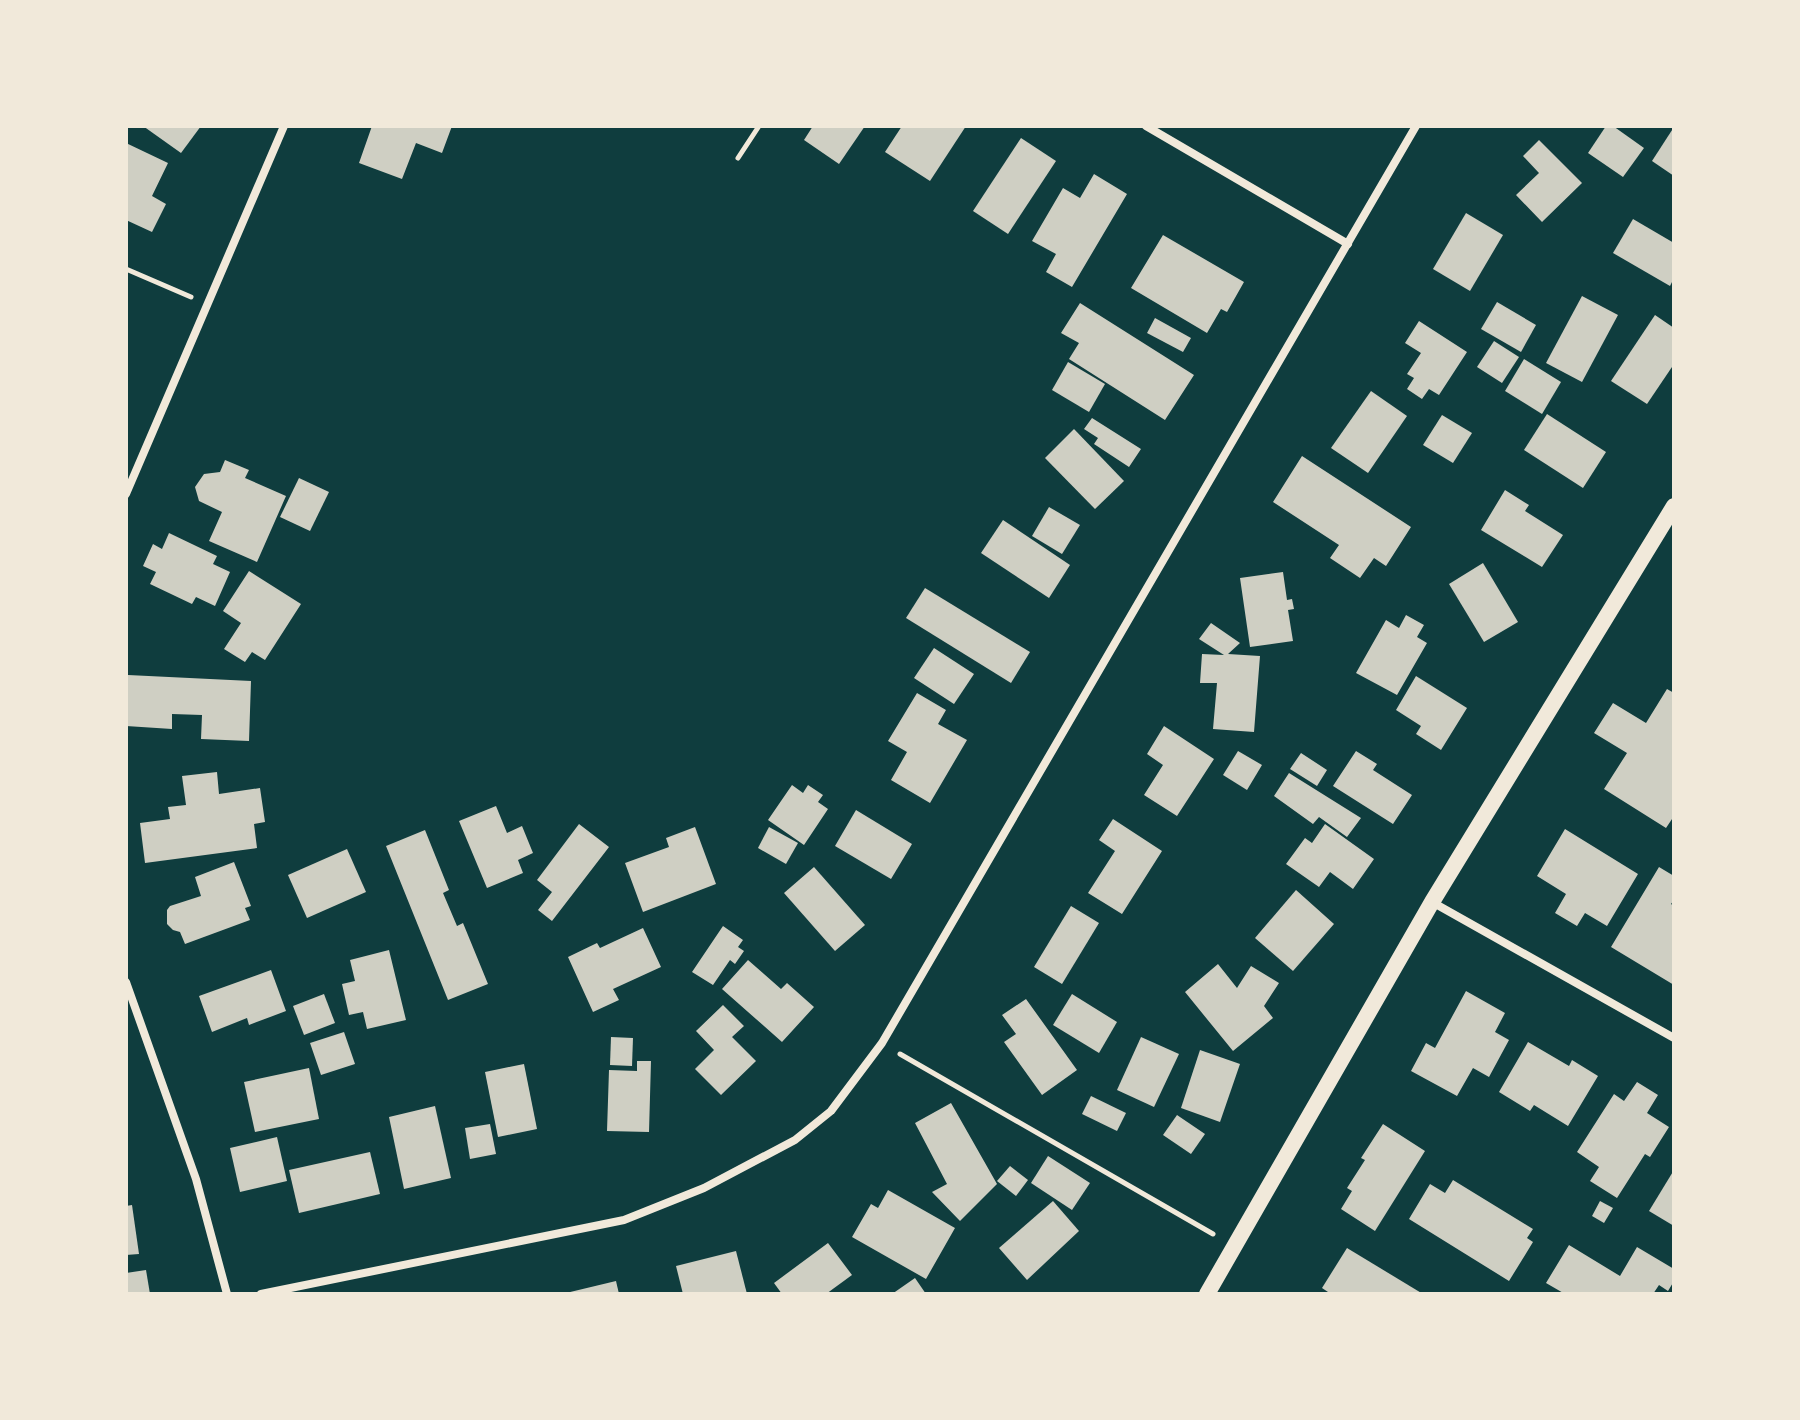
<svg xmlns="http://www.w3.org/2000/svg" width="1800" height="1420" font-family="Barlow,sans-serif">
  <rect width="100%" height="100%" fill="#0f3d3e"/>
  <g fill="#cfcfc3">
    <path d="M 143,126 L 201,126 L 181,153 Z"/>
    <path d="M 372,126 L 452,126 L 442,153 L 416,143 L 402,179 L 359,163 Z"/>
    <path d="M 813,126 L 865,126 L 839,164 L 804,140 Z"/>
    <path d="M 902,126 L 966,126 L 930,181 L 885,152 Z"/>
    <path d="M 1606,126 L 1613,126 L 1644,148 L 1623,177 L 1588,153 Z"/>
    <path d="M 1674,127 L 1674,176 L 1652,161 Z"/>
    <path d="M 1021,138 L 1056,161 L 1008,234 L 973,211 Z"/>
    <path d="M 1539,140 L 1582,183 L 1542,222 L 1516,195 L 1539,173 L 1523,156 Z"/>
    <path d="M 126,143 L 168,163 L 152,196 L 166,204 L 152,232 L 126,220 Z"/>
    <path d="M 1094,174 L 1127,194 L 1072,287 L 1046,272 L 1056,254 L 1032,241 L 1063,188 L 1080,198 Z"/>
    <path d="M 1466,213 L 1503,235 L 1470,291 L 1433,269 Z"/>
    <path d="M 1633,219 L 1674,243 L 1674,278 L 1670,286 L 1613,253 Z"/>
    <path d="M 1163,235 L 1244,282 L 1227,312 L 1221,309 L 1207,333 L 1131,288 Z"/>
    <path d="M 1582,296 L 1618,315 L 1582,382 L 1546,363 Z"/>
    <path d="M 1497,302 L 1536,325 L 1521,352 L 1481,329 Z"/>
    <path d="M 1080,303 L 1194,375 L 1165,420 L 1069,359 L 1079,343 L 1061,333 Z"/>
    <path d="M 1655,315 L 1674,328 L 1674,364 L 1647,404 L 1611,381 Z"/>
    <path d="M 1155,318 L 1191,338 L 1183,352 L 1147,333 Z"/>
    <path d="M 1419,321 L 1467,352 L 1439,395 L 1429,389 L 1422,399 L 1407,389 L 1414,378 L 1407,374 L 1421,353 L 1405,343 Z"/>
    <path d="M 1494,341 L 1519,357 L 1502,383 L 1477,367 Z"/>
    <path d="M 1524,359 L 1561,382 L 1542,414 L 1505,391 Z"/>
    <path d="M 1068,362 L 1105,384 L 1089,412 L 1052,390 Z"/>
    <path d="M 1371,391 L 1407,416 L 1368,473 L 1331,448 Z"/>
    <path d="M 1547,414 L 1606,452 L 1583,488 L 1524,450 Z"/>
    <path d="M 1442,415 L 1472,433 L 1453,463 L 1423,445 Z"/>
    <path d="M 1092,418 L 1141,449 L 1129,467 L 1094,444 L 1098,438 L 1084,429 Z"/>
    <path d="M 1074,429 L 1124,481 L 1095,509 L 1045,458 Z"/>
    <path d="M 1302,456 L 1411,527 L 1386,566 L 1374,558 L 1360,578 L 1330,558 L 1339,545 L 1273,502 Z"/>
    <path d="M 225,460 L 249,470 L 245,478 L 286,496 L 257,562 L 209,541 L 222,512 L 199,501 L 195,487 L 204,474 L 220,472 Z"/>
    <path d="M 299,478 L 329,492 L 310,531 L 280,517 Z"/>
    <path d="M 1505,490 L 1529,505 L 1525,511 L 1563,535 L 1542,567 L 1481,530 Z"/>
    <path d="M 1049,507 L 1080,525 L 1062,554 L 1032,536 Z"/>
    <path d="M 1003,520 L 1070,565 L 1049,598 L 981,553 Z"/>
    <path d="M 169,533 L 217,556 L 213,564 L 230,572 L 215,606 L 196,597 L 192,604 L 150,584 L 156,572 L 143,566 L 153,544 L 162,549 Z"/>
    <path d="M 1483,563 L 1518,622 L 1484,642 L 1449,584 Z"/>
    <path d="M 249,571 L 301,604 L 265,660 L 252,652 L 245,662 L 224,649 L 241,623 L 223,611 Z"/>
    <path d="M 1283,572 L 1287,600 L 1292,599 L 1294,609 L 1288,610 L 1293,641 L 1250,647 L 1240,578 Z"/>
    <path d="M 925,588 L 1030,652 L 1011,683 L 906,618 Z"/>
    <path d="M 1406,615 L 1424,625 L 1417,637 L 1427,643 L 1397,695 L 1356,673 L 1386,620 L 1399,628 Z"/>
    <path d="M 1211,623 L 1240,643 L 1228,654 L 1260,656 L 1254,732 L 1213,729 L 1217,683 L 1200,683 L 1202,654 L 1224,655 L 1199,639 Z"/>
    <path d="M 934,648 L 974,674 L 954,704 L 914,678 Z"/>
    <path d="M 128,675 L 251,681 L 249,741 L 201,739 L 202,715 L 172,714 L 172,729 L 126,726 Z"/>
    <path d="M 1416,676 L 1467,708 L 1441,750 L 1416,734 L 1421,726 L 1396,710 Z"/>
    <path d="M 1667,689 L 1674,693 L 1674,816 L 1666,828 L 1604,789 L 1627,753 L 1594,733 L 1613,703 L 1646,723 Z"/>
    <path d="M 917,693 L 946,710 L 938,724 L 967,740 L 930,803 L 891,780 L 907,752 L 888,741 Z"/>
    <path d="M 1164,726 L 1214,759 L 1177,816 L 1144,795 L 1163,765 L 1147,754 Z"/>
    <path d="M 1238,751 L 1262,765 L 1247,790 L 1223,775 Z"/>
    <path d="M 1356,751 L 1377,764 L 1373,770 L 1412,795 L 1393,824 L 1333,786 Z"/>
    <path d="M 1301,753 L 1327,770 L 1317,786 L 1290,769 Z"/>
    <path d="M 217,772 L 219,794 L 260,788 L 265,822 L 254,824 L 257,848 L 145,863 L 140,823 L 170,819 L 168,807 L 186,805 L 182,776 Z"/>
    <path d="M 1289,773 L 1361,818 L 1347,837 L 1319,817 L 1313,824 L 1274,796 Z"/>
    <path d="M 792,785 L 803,793 L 808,785 L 823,795 L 818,802 L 828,809 L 804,845 L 768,820 Z"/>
    <path d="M 496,806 L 507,833 L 522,826 L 533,853 L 518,860 L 523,873 L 487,888 L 459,821 Z"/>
    <path d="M 856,810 L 912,844 L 891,879 L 835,846 Z"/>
    <path d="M 1113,819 L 1162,851 L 1122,914 L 1088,893 L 1115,851 L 1099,840 Z"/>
    <path d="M 579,824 L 609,847 L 552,921 L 538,910 L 552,892 L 537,880 Z"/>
    <path d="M 1325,824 L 1374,859 L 1353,889 L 1330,872 L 1319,887 L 1286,864 L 1305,838 L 1312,843 Z"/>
    <path d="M 695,827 L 716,884 L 643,912 L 625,863 L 669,847 L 666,838 Z"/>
    <path d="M 769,827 L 798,843 L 786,864 L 758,848 Z"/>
    <path d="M 1565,829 L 1638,874 L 1607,926 L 1585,913 L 1577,926 L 1555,913 L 1566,894 L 1537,876 Z"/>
    <path d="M 425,830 L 449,890 L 443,893 L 457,926 L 463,923 L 488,984 L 448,1000 L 386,846 Z"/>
    <path d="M 347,849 L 366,892 L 307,918 L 288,875 Z"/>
    <path d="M 234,862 L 251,906 L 245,908 L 250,920 L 185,944 L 180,932 L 173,930 L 167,924 L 167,910 L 170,906 L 201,896 L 195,877 Z"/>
    <path d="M 814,867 L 865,925 L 835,951 L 784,893 Z"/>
    <path d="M 1659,867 L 1674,876 L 1674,900 L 1671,904 L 1674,906 L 1674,985 L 1611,947 Z"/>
    <path d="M 1296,890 L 1334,924 L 1293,971 L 1255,938 Z"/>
    <path d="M 1071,906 L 1099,923 L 1062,984 L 1034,967 Z"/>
    <path d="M 723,926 L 743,940 L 738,947 L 744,951 L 735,964 L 730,960 L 713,985 L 692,972 Z"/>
    <path d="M 643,928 L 661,967 L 613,989 L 619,1000 L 593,1012 L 568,957 L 597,943 L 600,948 Z"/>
    <path d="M 389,950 L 406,1020 L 367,1029 L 363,1012 L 349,1015 L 342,984 L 355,981 L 350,960 Z"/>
    <path d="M 748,960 L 781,989 L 787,983 L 814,1007 L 782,1042 L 722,989 Z"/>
    <path d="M 1218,964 L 1237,988 L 1251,966 L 1279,983 L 1264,1006 L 1273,1018 L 1233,1051 L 1185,992 Z"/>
    <path d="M 271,970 L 286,1011 L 249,1025 L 247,1018 L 212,1032 L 199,996 Z"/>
    <path d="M 1466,991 L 1505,1013 L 1495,1032 L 1509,1040 L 1489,1077 L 1473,1068 L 1457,1096 L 1411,1071 L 1426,1043 L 1435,1048 Z"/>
    <path d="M 324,994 L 335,1023 L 304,1035 L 293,1006 Z"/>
    <path d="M 1072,994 L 1117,1022 L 1099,1053 L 1053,1025 Z"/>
    <path d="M 1026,999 L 1077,1070 L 1042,1095 L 1004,1042 L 1016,1034 L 1002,1015 Z"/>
    <path d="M 723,1005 L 744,1026 L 732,1037 L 756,1061 L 721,1095 L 695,1069 L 714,1050 L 696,1031 Z"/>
    <path d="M 344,1032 L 355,1064 L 321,1075 L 310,1043 Z"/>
    <path d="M 611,1037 L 633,1038 L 632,1066 L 610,1065 Z"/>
    <path d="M 1141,1037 L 1179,1054 L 1154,1107 L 1117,1090 Z"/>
    <path d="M 1528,1042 L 1569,1066 L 1572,1060 L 1598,1076 L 1568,1126 L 1534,1105 L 1530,1111 L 1499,1092 Z"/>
    <path d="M 1200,1050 L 1240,1064 L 1220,1122 L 1181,1108 Z"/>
    <path d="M 637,1061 L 651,1061 L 649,1132 L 607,1131 L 609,1070 L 637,1071 Z"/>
    <path d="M 524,1064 L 537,1129 L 498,1137 L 485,1072 Z"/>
    <path d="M 309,1068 L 319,1119 L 255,1132 L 244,1082 Z"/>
    <path d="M 1637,1082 L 1658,1095 L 1647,1113 L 1669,1127 L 1650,1157 L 1645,1154 L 1617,1198 L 1590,1181 L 1599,1167 L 1577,1152 L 1614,1094 L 1624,1101 Z"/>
    <path d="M 1091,1096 L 1126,1113 L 1117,1131 L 1082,1114 Z"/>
    <path d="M 951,1103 L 997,1184 L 960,1221 L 932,1192 L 947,1184 L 915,1123 Z"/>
    <path d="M 435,1106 L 451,1178 L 404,1189 L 389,1117 Z"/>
    <path d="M 1177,1115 L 1205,1134 L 1191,1154 L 1163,1135 Z"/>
    <path d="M 490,1124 L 496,1154 L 470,1159 L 465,1128 Z"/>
    <path d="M 1383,1124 L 1425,1151 L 1375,1231 L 1341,1209 L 1352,1191 L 1347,1188 L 1365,1160 L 1361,1158 Z"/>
    <path d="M 277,1137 L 287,1181 L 240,1192 L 230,1148 Z"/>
    <path d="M 370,1152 L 380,1194 L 299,1213 L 289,1170 Z"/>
    <path d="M 1048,1156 L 1090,1183 L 1072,1210 L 1031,1183 Z"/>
    <path d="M 1010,1166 L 1028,1180 L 1016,1196 L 997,1181 Z"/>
    <path d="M 1674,1170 L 1674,1226 L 1649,1211 Z"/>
    <path d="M 1453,1180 L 1533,1229 L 1527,1238 L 1533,1242 L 1509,1281 L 1409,1219 L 1430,1184 L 1445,1193 Z"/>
    <path d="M 888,1190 L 955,1228 L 926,1279 L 852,1237 L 871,1204 L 878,1208 Z"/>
    <path d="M 1053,1201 L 1079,1231 L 1027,1280 L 999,1248 Z"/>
    <path d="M 1600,1201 L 1613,1208 L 1604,1223 L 1592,1216 Z"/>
    <path d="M 132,1205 L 139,1254 L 126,1255 L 126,1206 Z"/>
    <path d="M 828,1243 L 852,1275 L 826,1294 L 782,1294 L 774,1283 Z"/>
    <path d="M 1569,1245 L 1620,1276 L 1637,1247 L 1674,1269 L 1674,1281 L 1668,1291 L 1659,1285 L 1653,1294 L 1565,1294 L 1546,1283 Z"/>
    <path d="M 1347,1248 L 1423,1294 L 1331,1294 L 1322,1288 Z"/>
    <path d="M 736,1251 L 747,1294 L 683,1294 L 676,1266 Z"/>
    <path d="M 146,1270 L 150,1294 L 126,1294 L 126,1273 Z"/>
    <path d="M 915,1278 L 926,1294 L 892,1294 Z"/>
    <path d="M 616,1281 L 619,1294 L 566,1294 L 566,1293 Z"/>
  </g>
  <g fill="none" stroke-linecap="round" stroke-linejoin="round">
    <g stroke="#f1e9da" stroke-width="5">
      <path d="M 738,158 L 759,126"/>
      <path d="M 126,269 L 191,297"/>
      <path d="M 900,1054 L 1213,1234"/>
    </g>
    <g stroke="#f1e9da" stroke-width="8">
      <path d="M 1146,126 L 1348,244"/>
      <path d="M 126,494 L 284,126"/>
      <path d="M 1432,902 L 1674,1038"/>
      <path d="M 126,982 L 196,1179 L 227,1294"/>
      <path d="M 261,1294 L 624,1220 L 704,1188 L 795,1140 L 831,1111 L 882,1043 L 1416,126"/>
    </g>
    <path stroke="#f1e9da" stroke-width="16" d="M 1207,1294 L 1432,902 L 1674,506"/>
  </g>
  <rect width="1800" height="1420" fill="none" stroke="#f1e9da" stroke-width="256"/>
</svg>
